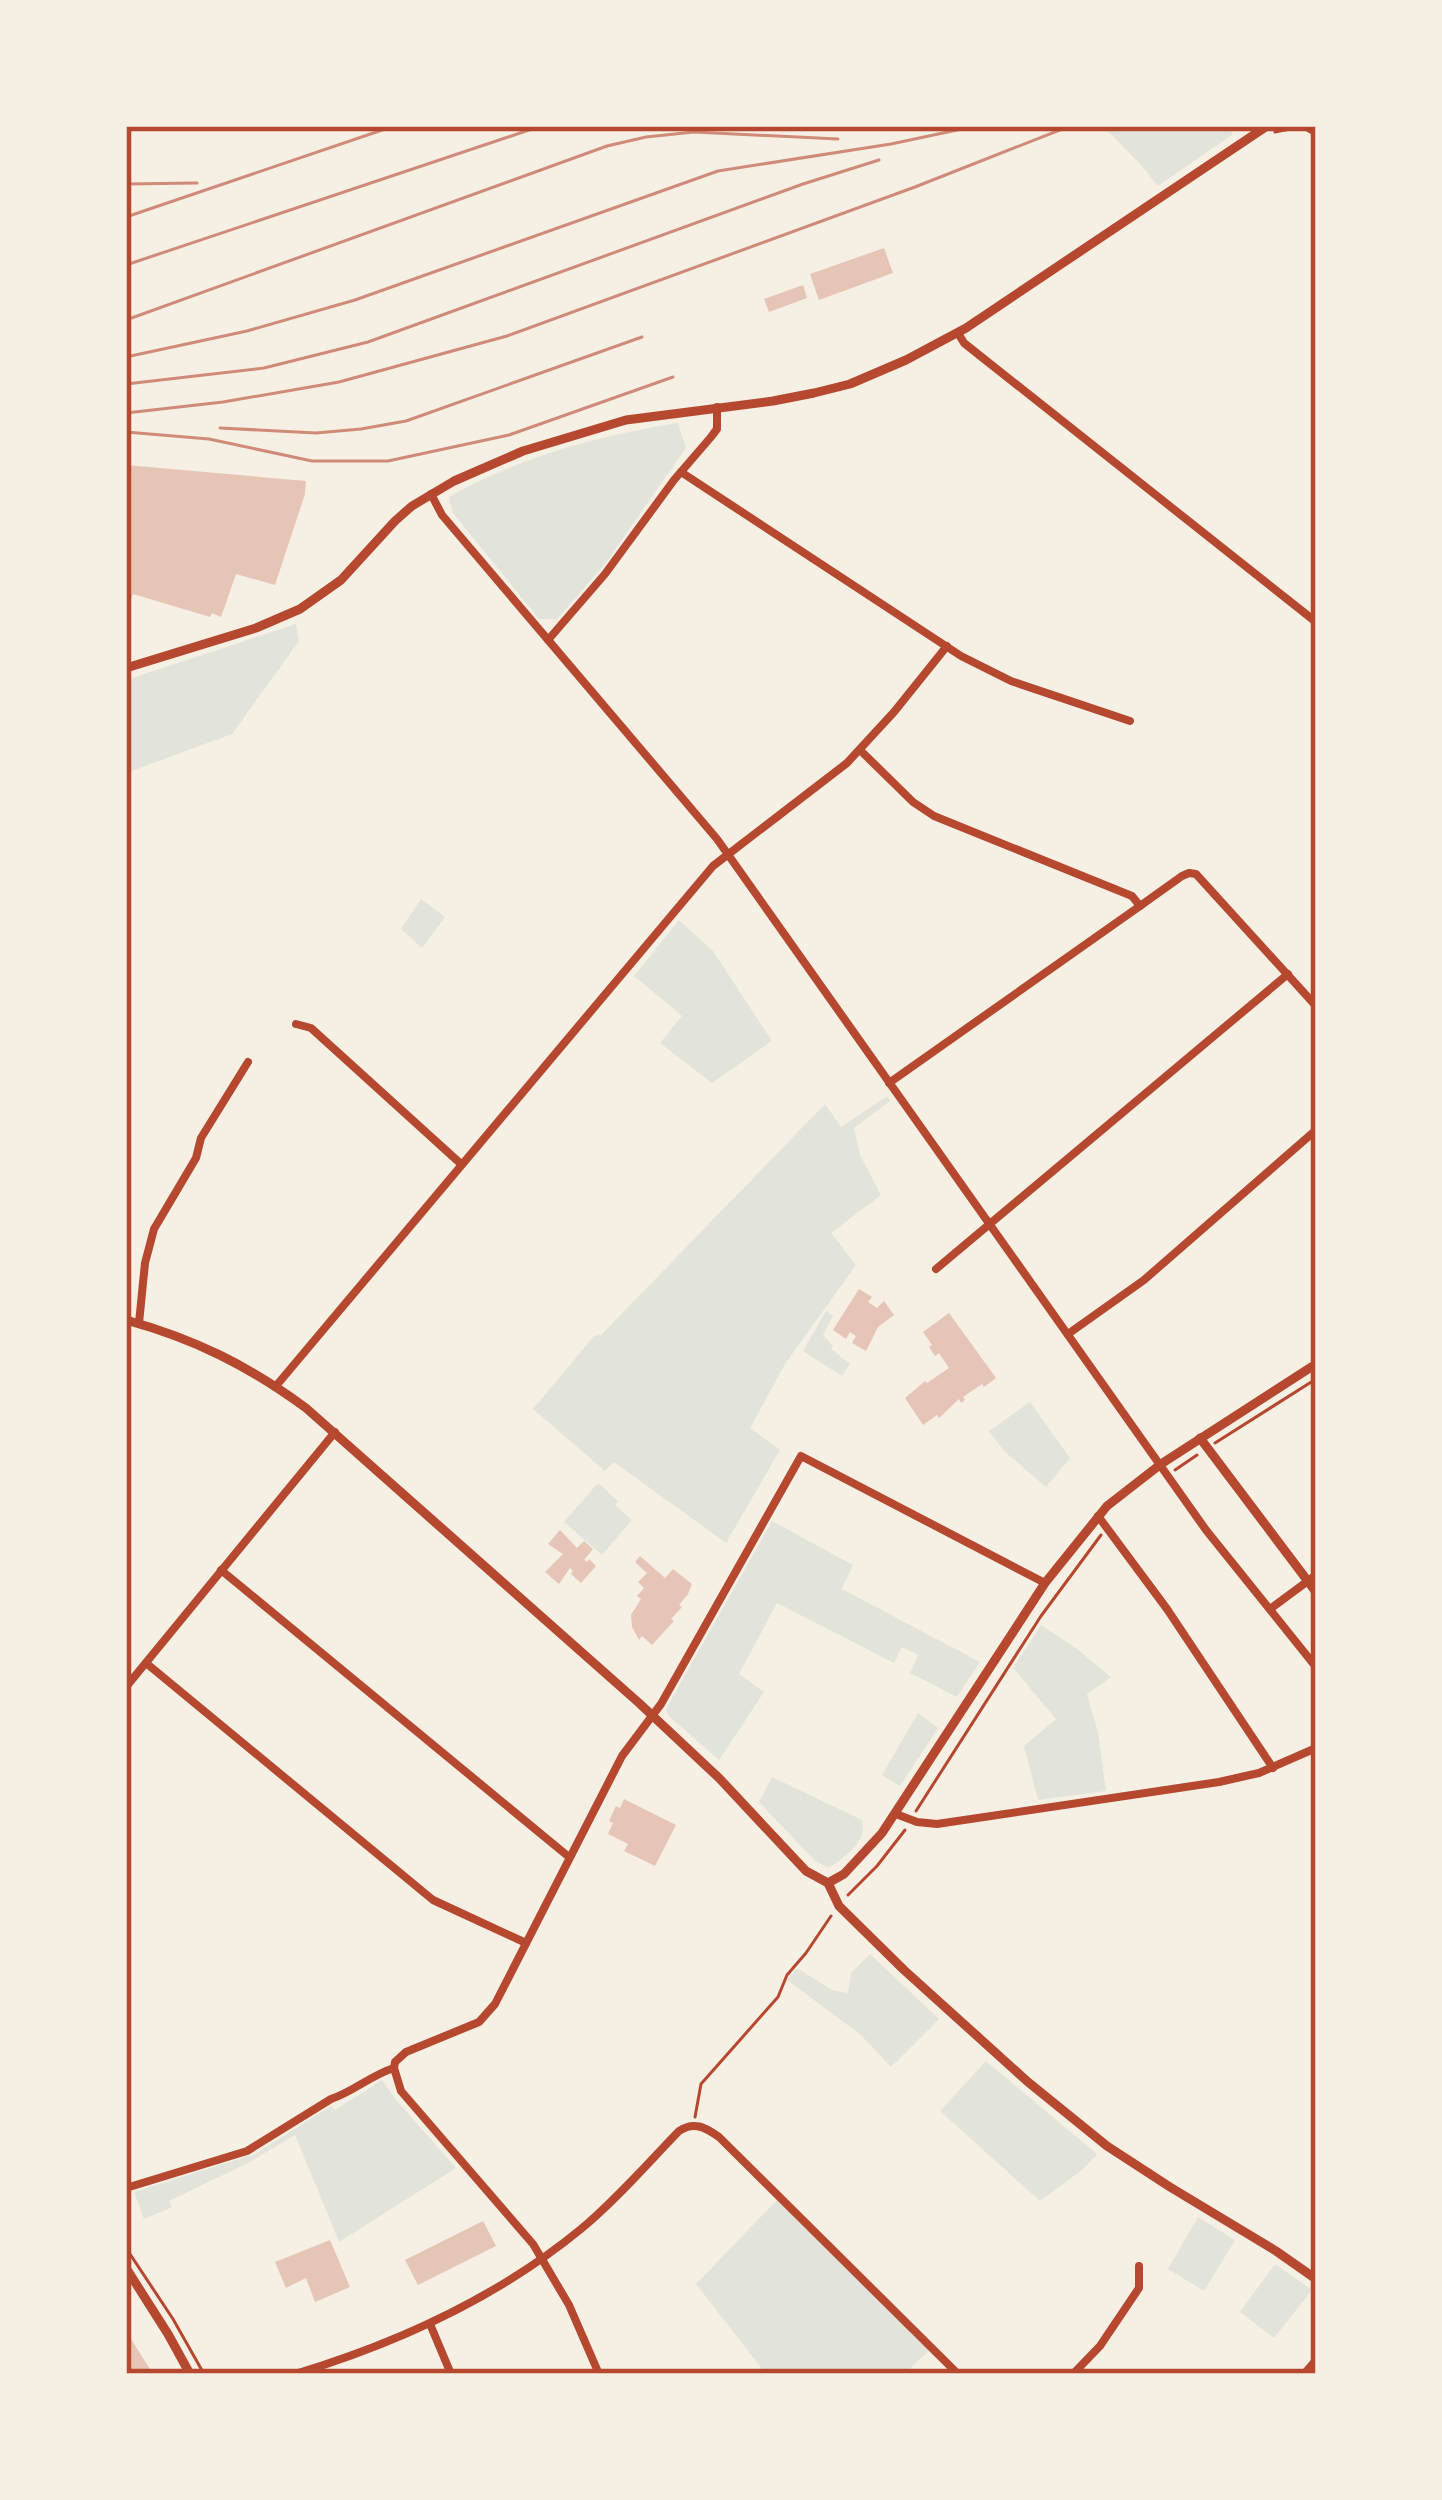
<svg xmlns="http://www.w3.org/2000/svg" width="1442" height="2500" font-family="'PT Sans Narrow',sans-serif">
  <rect width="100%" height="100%" fill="#f6efe4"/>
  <g fill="#e2e4dc">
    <path d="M 1103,126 L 1228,126 L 1233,134 L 1158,186 L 1142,166 Z"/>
    <path d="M 678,423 L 686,448 L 605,564 L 557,619 L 539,619 L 453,513 L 449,499 L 450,496 C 520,457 600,435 678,423 Z"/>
    <path d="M 296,624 L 299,641 L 232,734 L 126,773 L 126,680 Z"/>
    <path d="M 421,899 L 445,917 L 422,948 L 401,929 Z"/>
    <path d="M 679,920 L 713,951 L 772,1041 L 712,1083 L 660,1043 L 682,1016 L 634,976 Z"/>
    <path d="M 887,1096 L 890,1101 L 854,1128 L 860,1155 L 881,1195 L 831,1233 L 856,1265 L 785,1364 L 750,1428 L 780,1450 L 726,1543 L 614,1462 L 605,1471 L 533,1409 L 594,1336 L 601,1335 L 825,1104 L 841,1127 Z"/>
    <path d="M 826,1311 L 833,1316 L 823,1335 L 833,1346 L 831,1349 L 850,1364 L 842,1376 L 803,1351 Z"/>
    <path d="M 1030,1402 L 1070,1458 L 1046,1487 L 1004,1451 L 989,1431 Z"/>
    <path d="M 598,1483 L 618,1501 L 615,1505 L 632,1520 L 602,1555 L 564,1522 Z"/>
    <path d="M 772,1521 L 853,1565 L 842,1589 L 980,1662 L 957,1697 L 910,1673 L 918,1655 L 902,1647 L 894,1663 L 777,1603 L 739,1674 L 764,1692 L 719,1760 L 669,1716 L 666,1710 L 672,1698 Z"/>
    <path d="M 1041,1625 L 1077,1649 L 1111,1677 L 1087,1694 L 1098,1732 L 1106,1791 L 1038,1800 L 1024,1746 L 1056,1719 L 1013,1668 Z"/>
    <path d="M 918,1713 L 938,1728 L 900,1786 L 882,1775 Z"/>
    <path d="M 772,1777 L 862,1820 C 867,1841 848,1854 832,1866 L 827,1867 L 815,1861 L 759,1802 Z"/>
    <path d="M 870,1954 L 939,2019 L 891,2067 L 861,2035 L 787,1980 L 797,1968 L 832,1990 L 848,1993 L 851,1973 Z"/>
    <path d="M 986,2061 L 1097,2154 L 1082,2170 L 1040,2201 L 940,2111 Z"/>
    <path d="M 382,2080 L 397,2101 L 456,2168 L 339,2242 L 295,2135 L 250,2162 L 169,2201 L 172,2207 L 144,2219 L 134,2192 L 255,2154 L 331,2106 L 335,2110 Z"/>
    <path d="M 777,2200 L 930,2350 L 904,2374 L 766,2374 L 696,2284 Z"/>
    <path d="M 1198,2217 L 1235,2240 L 1204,2291 L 1168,2269 Z"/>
    <path d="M 1275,2264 L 1312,2290 L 1274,2338 L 1240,2312 Z"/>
  </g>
  <g fill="#e6c5b7">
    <path d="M 884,248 L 893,273 L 819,300 L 810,274 Z"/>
    <path d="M 803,285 L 807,298 L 769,312 L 764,299 Z"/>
    <path d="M 126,465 L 306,481 L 305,494 L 275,585 L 236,574 L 221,617 L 212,613 L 210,617 L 133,594 L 126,614 Z"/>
    <path d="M 859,1289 L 872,1297 L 868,1302 L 877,1308 L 884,1301 L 894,1315 L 878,1327 L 866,1351 L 852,1343 L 856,1336 L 850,1332 L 846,1339 L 833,1330 Z"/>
    <path d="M 949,1313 L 996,1378 L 984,1387 L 982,1384 L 963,1397 L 965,1400 L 961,1403 L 959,1399 L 939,1418 L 937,1415 L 923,1425 L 905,1398 L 925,1381 L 927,1383 L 949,1368 L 939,1353 L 935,1356 L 929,1347 L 932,1345 L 923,1332 Z"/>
    <path d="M 560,1530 L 577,1548 L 584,1541 L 593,1549 L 584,1560 L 587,1562 L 589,1559 L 596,1566 L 581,1583 L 571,1574 L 573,1571 L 570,1568 L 559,1584 L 545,1572 L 563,1554 L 548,1544 Z"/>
    <path d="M 640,1556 L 665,1578 L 673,1569 L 692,1584 L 688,1594 L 679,1605 L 682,1607 L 671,1619 L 674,1621 L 652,1645 L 642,1636 L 639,1640 L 632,1627 L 631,1615 L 641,1599 L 637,1596 L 644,1588 L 638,1582 L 647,1573 L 635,1562 Z"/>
    <path d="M 624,1799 L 676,1825 L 655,1866 L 624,1851 L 628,1844 L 608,1834 L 613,1823 L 609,1821 L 616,1806 L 620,1808 Z"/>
    <path d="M 483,2221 L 496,2246 L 418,2285 L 405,2260 Z"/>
    <path d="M 330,2240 L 350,2287 L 315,2302 L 306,2278 L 286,2288 L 275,2262 Z"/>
    <path d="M 126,2331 L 153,2374 L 126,2374 Z"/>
  </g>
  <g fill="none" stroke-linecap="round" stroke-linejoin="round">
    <g stroke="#b5482f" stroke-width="3">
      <path d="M 1275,132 L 1295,128"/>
      <path d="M 1215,1443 L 1316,1379"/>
      <path d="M 1175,1470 L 1197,1455"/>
      <path d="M 916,1811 L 1041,1616 L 1101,1535"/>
      <path d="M 848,1895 L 877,1866 L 905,1830"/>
      <path d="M 695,2117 L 701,2084 L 778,1997 L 787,1975 L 806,1953 L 831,1916"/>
      <path d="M 126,2248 L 173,2319 L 204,2374"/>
    </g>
    <g stroke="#b5482f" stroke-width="8">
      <path d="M 958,333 L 964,343 L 1316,622"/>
      <path d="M 681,472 L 961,656 L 1011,681 L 1130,721"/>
      <path d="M 431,494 L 442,515 L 717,839 L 1206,1530 L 1316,1667"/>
      <path d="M 548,640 L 605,574 L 674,480 L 711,437 L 717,429 L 717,407"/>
      <path d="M 860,750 L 913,802 L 934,816 L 1132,896 L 1140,906 L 1182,876 L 1189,873 L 1196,874 L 1316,1006"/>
      <path d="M 296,1024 L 311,1028 L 461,1164"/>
      <path d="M 889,1083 L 1140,906"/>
      <path d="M 936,1269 L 1288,974"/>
      <path d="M 139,1323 L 145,1263 L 154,1229 L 196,1158 L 201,1138 L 248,1062"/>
      <path d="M 1068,1334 L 1144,1280 L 1316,1130"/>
      <path d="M 276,1386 L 713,866 L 847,763 L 894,712 L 947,646"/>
      <path d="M 1098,1516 L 1167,1609 L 1273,1768"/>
      <path d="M 221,1570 L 569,1857"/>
      <path d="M 1270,1609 L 1316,1575"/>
      <path d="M 146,1663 L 433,1900 L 526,1943"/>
      <path d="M 126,1687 L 335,1432"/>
      <path d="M 896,1814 L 917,1822 L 937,1824 L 1219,1782 L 1259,1773 L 1316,1748"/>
      <path d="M 394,2068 L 401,2091 L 533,2244 L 569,2305 L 599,2374"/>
      <path d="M 126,2188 L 247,2151 L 331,2099 C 353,2092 371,2075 394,2068 L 395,2062 L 406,2052 L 479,2022 L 495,2004 L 622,1756 L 661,1704 L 801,1456 L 1045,1583"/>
      <path d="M 430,2324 L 451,2374"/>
      <path d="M 295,2374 C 398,2343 498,2297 581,2229 C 616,2200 647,2164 679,2131 C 694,2121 705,2127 719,2137 L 958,2374"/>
      <path d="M 1073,2374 L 1100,2346 L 1139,2288 L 1139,2266"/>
      <path d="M 1304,2374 L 1316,2360"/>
    </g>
    <g stroke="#b5482f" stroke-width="9">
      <path d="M 1306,126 L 1316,132"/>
      <path d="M 126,668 L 256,628 L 300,609 L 341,580 L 395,521 L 412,506 L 454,481 L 523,451 L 626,420 L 773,401 L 814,393 L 850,384 L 906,360 L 966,328 L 1267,126"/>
      <path d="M 126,1320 C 195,1339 249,1366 306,1408 L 639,1703 L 719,1778 L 806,1871 L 828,1883 L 839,1906 L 904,1970 L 1028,2082 L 1107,2146 L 1170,2187 L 1276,2251 L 1316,2279"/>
      <path d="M 1200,1438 L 1316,1592"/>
      <path d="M 828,1883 L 844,1874 L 882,1833 L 1045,1583 L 1107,1506 L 1161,1464 L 1316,1364"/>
      <path d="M 126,2268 L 168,2334 L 190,2374"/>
    </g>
    <g stroke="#cf8b77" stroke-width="3">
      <path d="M 126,184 L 197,183"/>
      <path d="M 126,217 L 394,126"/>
      <path d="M 126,265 L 541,126"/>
      <path d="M 126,320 L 607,146 L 646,137 L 694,132 L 838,139"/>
      <path d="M 126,357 L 247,331 L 355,300 L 718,171 L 891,144 L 976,126"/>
      <path d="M 126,384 L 264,368 L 368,342 L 803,184 L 879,160"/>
      <path d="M 126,413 L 223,402 L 339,382 L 507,336 L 915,187 L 1070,126"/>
      <path d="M 220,428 L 316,433 L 361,429 L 406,421 L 642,337"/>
      <path d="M 126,432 L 209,439 L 312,461 L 388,461 L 509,435 L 673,377"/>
    </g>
  </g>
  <rect width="1442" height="2500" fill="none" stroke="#f6efe4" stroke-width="258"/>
  <rect x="129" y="129" width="1184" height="2242" fill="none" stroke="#b5482f" stroke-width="4.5"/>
</svg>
